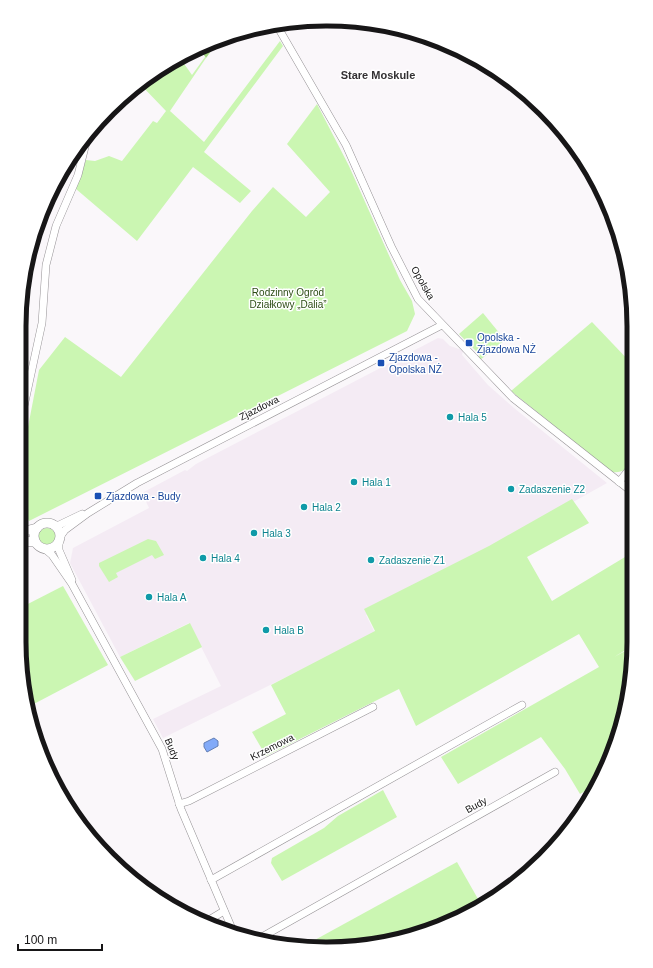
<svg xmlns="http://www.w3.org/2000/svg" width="653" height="968" font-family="Arial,sans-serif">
  <rect width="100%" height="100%" fill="#faf7fa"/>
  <path fill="#f4ebf4" d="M 438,338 L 443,339 L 450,346 L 462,350 L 463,351 L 462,355 L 488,385 L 514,408 L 607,483 L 475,557 L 366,615 L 375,633 L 163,738 L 153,719 L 221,686 L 189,623 L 120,657 L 70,563 L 73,548 L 149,508 L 142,493 L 185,470 L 187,471 L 196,464 Z"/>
  <g fill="#cbf6b2">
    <path d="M 280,41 L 283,46 L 204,152 L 251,191 L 240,203 L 193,167 L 137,241 L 76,189 L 86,160 L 95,161 L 109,156 L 122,161 L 153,121 L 157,123 L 166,111 L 140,84 L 155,71 L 180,58 L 192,75 L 205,57 L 206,58 L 170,111 L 204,142 Z"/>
    <path d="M 317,104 L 349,166 L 400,280 L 412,301 L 415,314 L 407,331 L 29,521 L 21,504 L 22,458 L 39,370 L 65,337 L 121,377 L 252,211 L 273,187 L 306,217 L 330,192 L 287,144 Z"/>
    <path d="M 483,313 L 505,340 L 480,360 L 478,358 L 480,355 L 471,346 L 473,345 L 470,342 L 468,343 L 459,334 Z"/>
    <path d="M 592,322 L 633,365 L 632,461 C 626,470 622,473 612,472 L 511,391 Z"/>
    <path d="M 572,499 L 589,523 L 527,557 L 552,601 L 630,554 L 629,648 L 614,657 L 629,649 L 628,701 L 602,778 L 597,784 L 580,794 L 565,769 L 541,737 L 458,784 L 441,757 L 599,667 L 579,634 L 416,726 L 399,689 L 266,756 L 252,732 L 286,714 L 271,685 L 375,631 L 364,609 L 489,546 Z"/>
    <circle cx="47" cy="537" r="9"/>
    <path d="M 148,539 L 156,541 L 164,555 L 155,559 L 152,555 L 116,573 L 118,577 L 109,582 L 99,566 L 99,563 Z"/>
    <path d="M 63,586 L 108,665 L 30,706 L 19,641 L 20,608 Z"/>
    <path d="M 190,623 L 202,647 L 135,681 L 120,657 Z"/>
    <path d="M 34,735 L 58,780 L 56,781 L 35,740 Z"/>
    <path d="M 383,790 L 397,817 L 282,881 L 271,863 L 272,858 L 324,828 L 338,816 Z"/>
    <path d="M 457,862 L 482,906 L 480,908 L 387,943 L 302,947 Z"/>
  </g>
  <path fill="#a3d684" d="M 220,39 L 206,58 L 199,48 Z"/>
  <path fill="#82aaf8" stroke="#627eb4" d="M 214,738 L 218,741 L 218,746 L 207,752 L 204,747 L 204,743 Z"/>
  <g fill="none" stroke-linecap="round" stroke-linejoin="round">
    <defs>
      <g id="street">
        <path d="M 276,24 L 346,145 L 391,246 L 418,299 L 513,398 L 631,491"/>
        <path d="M 23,411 L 42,323 L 46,265 L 56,226 L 78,175 L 87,139"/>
        <path d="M 619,482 L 632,466"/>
        <path d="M 53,525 L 59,525 L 82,514"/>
        <path d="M 60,537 L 65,530 L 88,513 L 137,483 L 442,325"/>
        <path d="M 59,543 L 59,550 L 72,580"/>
        <path d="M 46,550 L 52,555 L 72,584 L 162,749 L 181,809 L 233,931"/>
        <path d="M 179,804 L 189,801 L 373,707"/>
        <path d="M 211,880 L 522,705"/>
        <path d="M 204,923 L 224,911"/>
        <path d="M 260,938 L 555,772"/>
      </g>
      <g id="secondary">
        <circle cx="47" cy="536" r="13"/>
        <path d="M 21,532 L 37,528"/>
        <path d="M 21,541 L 35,542"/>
      </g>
    </defs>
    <use href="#street" stroke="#959295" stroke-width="8"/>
    <use href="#secondary" stroke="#959295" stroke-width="10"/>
    <use href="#street" stroke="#fff" stroke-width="7"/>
    <use href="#secondary" stroke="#fff" stroke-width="9"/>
  </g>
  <g fill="#1a4fb4" stroke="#fff" stroke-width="1.5">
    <rect x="465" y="339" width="8" height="8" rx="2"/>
    <rect x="377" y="359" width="8" height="8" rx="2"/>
    <rect x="94" y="492" width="8" height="8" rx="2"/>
  </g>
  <g fill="#0f9aa8" stroke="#fff" stroke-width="1.5">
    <circle cx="450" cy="417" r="4"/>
    <circle cx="354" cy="482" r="4"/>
    <circle cx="511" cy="489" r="4"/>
    <circle cx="304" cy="507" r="4"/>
    <circle cx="254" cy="533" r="4"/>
    <circle cx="203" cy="558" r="4"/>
    <circle cx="371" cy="560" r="4"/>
    <circle cx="149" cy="597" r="4"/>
    <circle cx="266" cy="630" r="4"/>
  </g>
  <g text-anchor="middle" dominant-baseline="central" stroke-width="3" stroke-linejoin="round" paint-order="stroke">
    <g font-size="10" fill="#171617" stroke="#fff">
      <text transform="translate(423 283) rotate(60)">Opolska</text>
      <text transform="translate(259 408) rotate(-27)">Zjazdowa</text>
      <text transform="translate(272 747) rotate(-27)">Krzemowa</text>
      <text transform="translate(172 749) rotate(68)">Budy</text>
      <text transform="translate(476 805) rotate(-29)">Budy</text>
    </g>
    <g font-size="10" fill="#2c4c14" stroke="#fff">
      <text x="288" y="292">Rodzinny Ogród<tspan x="288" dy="12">Działkowy „Dalia”</tspan></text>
    </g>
    <g font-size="10" fill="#164399" stroke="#fff" text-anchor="start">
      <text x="477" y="337">Opolska -<tspan x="477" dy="12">Zjazdowa NŻ</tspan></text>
      <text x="389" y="357">Zjazdowa -<tspan x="389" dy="12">Opolska NŻ</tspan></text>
      <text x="106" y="496">Zjazdowa - Budy</text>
    </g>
    <g font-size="10" fill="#0d838f" stroke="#fff" text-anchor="start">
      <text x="458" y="417">Hala 5</text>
      <text x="362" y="482">Hala 1</text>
      <text x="519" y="489">Zadaszenie Z2</text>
      <text x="312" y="507">Hala 2</text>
      <text x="262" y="533">Hala 3</text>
      <text x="211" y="558">Hala 4</text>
      <text x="379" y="560">Zadaszenie Z1</text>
      <text x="157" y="597">Hala A</text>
      <text x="274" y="630">Hala B</text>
    </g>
    <g font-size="11" font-weight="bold" fill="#333133" stroke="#fff">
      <text x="378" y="75">Stare Moskule</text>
    </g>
  </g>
  <path d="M0 0H653V968H0ZM326 26H327A300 300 0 0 1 627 326V642A300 300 0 0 1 327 942H326A300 300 0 0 1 26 642V326A300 300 0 0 1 326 26Z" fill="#fff" fill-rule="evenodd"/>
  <path fill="none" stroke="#171617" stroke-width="5" d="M326 26H327A300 300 0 0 1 627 326V642A300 300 0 0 1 327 942H326A300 300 0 0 1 26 642V326A300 300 0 0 1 326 26Z"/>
  <path d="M18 944v6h84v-6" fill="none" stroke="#171617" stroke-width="2"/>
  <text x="24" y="944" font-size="12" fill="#171617" stroke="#ffffff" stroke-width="3" paint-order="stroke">100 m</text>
</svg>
